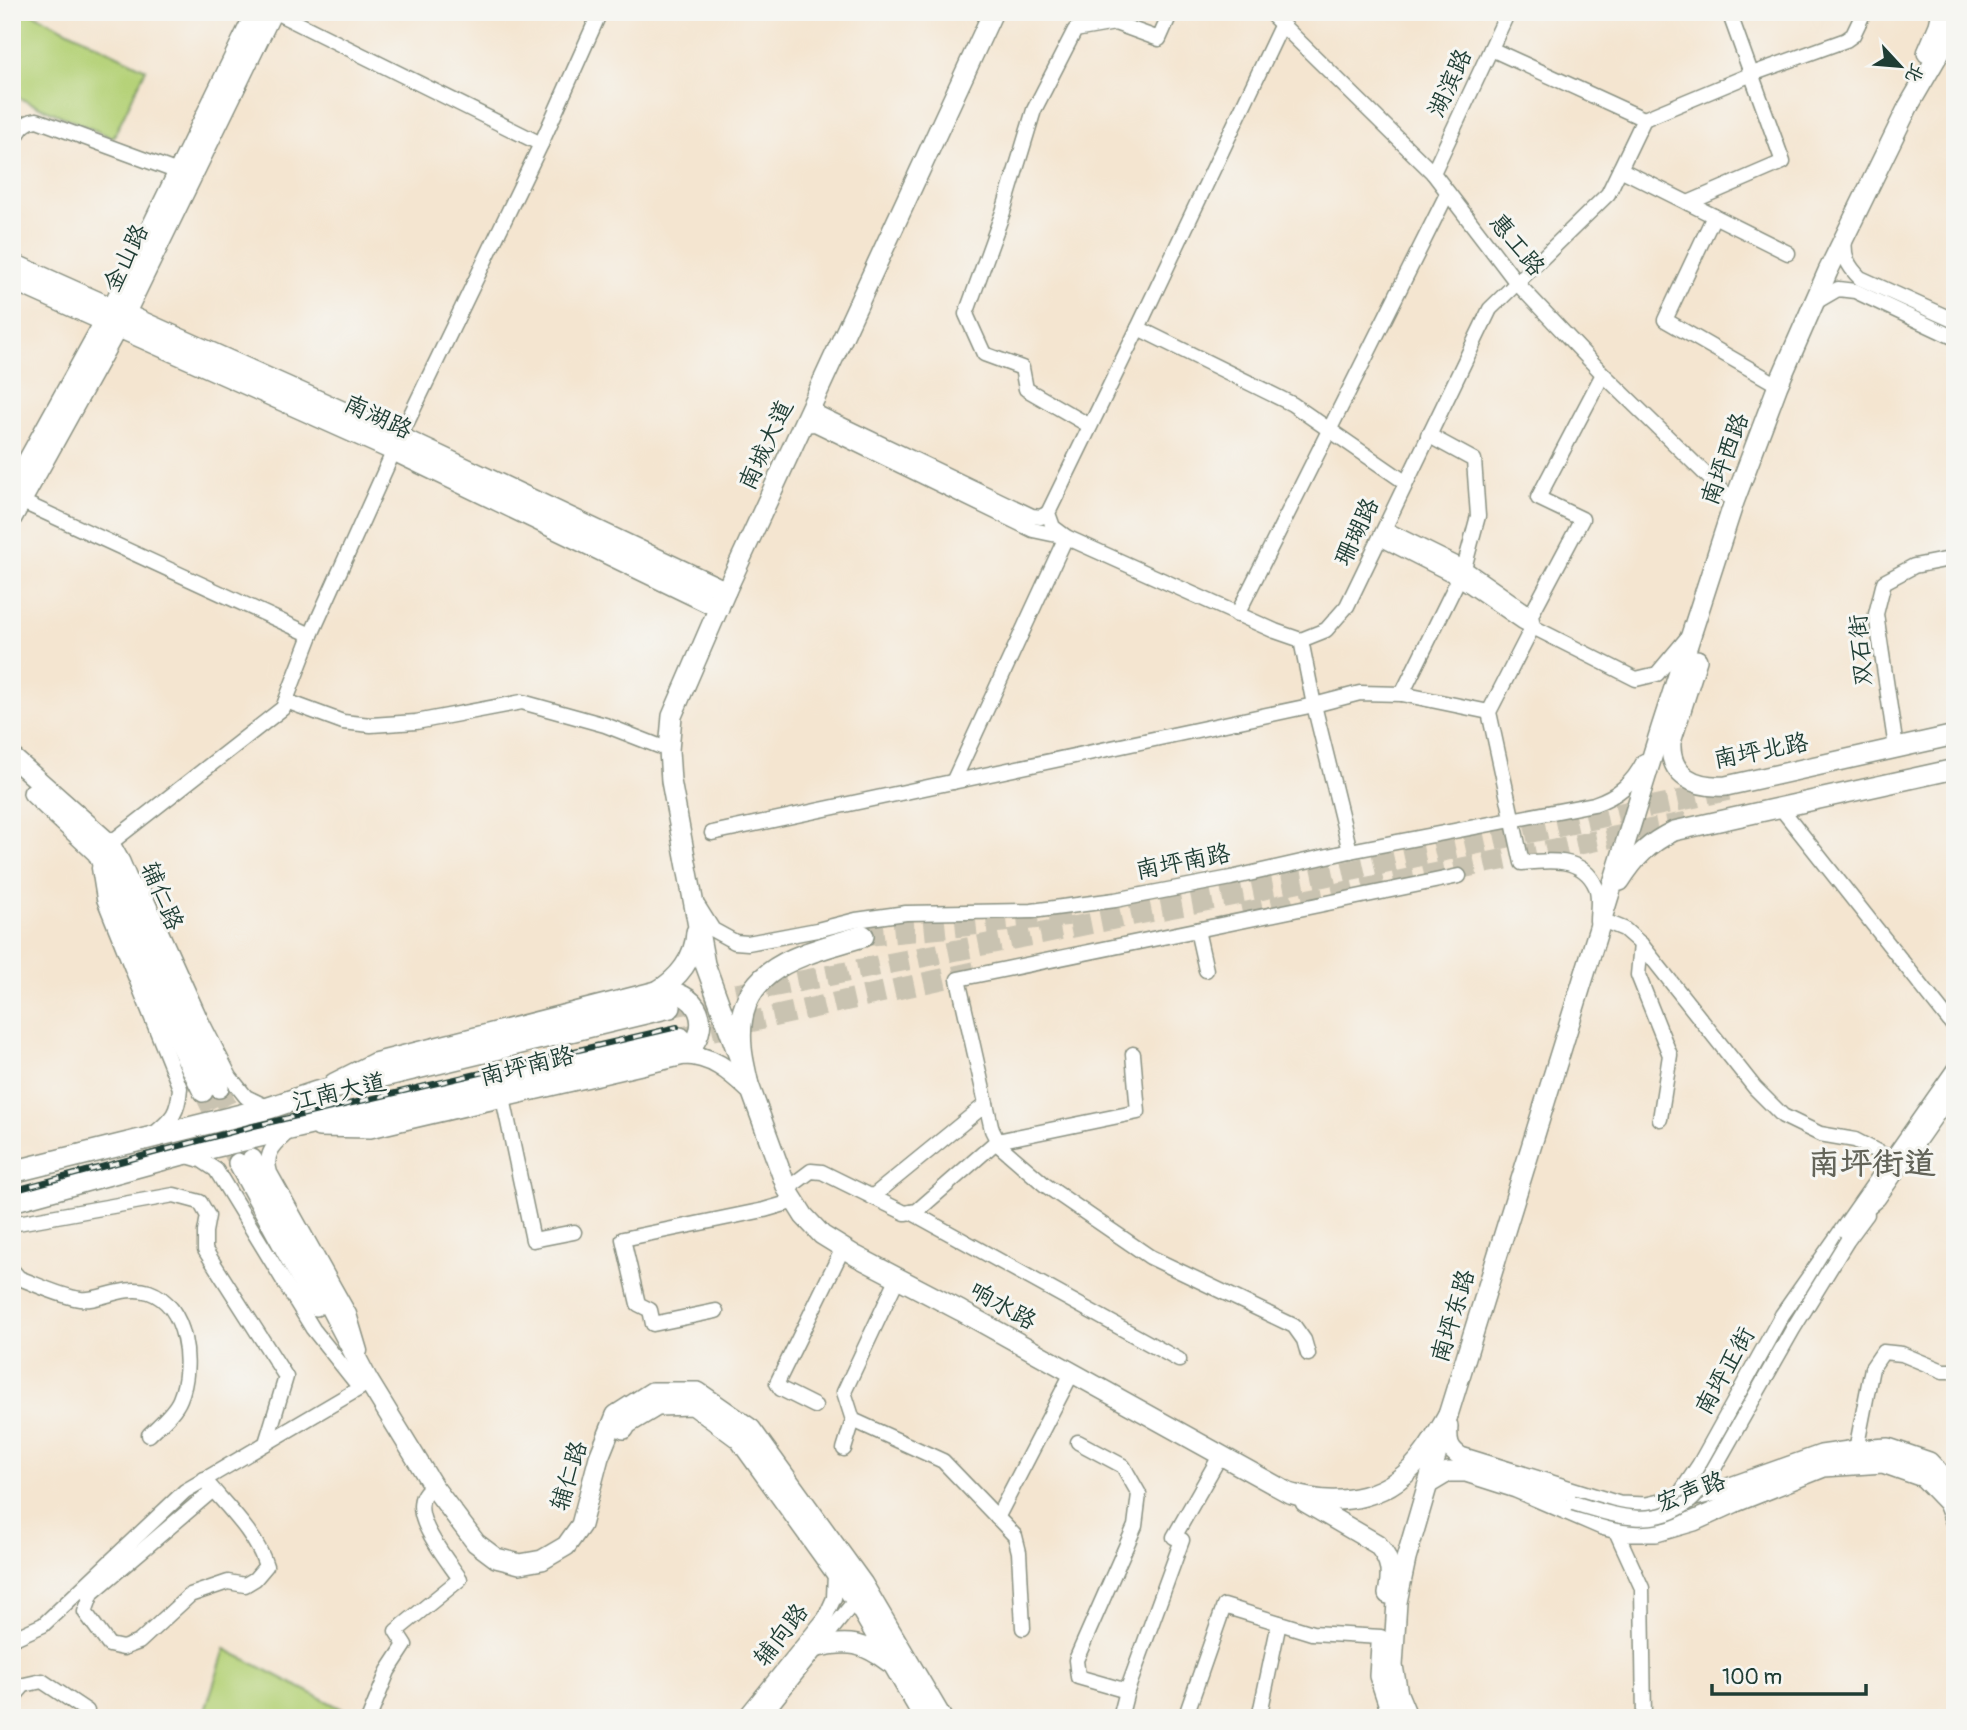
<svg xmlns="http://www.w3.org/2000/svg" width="1967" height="1730" font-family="Pangolin,'LXGW WenKai TC',sans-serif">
  <rect width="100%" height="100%" fill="#f6f6f2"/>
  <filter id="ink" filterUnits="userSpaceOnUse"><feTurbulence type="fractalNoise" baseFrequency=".0143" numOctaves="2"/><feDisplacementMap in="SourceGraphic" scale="14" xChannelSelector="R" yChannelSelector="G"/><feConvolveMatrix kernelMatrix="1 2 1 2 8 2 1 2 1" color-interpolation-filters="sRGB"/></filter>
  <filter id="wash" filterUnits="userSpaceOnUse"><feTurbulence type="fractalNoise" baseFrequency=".00686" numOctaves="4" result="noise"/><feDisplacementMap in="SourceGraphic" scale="28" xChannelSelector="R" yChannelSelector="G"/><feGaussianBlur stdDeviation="1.57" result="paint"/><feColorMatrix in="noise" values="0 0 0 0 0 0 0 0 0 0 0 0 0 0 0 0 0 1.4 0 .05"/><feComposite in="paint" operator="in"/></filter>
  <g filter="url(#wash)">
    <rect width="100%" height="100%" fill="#f4e5d0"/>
    <g fill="#b5d278" stroke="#6a8856" stroke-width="2">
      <path d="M 12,12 L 30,12 L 146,69 L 113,138 L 12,95 Z"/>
      <path d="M 225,1649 L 352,1714 L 350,1718 L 208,1718 L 206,1708 Z"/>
    </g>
  </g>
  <g filter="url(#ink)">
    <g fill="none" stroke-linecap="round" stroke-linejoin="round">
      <g stroke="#c9c3b1" stroke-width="19" stroke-dasharray="19 10" stroke-linecap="butt">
        <path d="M 219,1088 L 249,1152"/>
        <path d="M 203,1092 L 235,1157"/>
      </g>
      <g stroke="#c9c3b1" stroke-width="21" stroke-dasharray="21 10" stroke-linecap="butt">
        <path d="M 1242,913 L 1687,822"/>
        <path d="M 863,936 L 1072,915"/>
        <path d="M 675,1006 L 1250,892 L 1734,789"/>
        <path d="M 682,1037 L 978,971"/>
      </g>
      <defs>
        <g id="minor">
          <path d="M 275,12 L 541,144"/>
          <path d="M 1269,12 L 1433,173 L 1517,283 L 1603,374 L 1734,502"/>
          <path d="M 1644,119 L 1752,74 L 1846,40 L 1853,35 L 1864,12"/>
          <path d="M 12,145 C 19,132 22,122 37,120 L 178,172"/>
          <path d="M 1620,169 L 1788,253"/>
          <path d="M 1433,173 L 1508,12"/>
          <path d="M 1688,203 L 1783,162 L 1729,12"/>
          <path d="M 1714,216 L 1665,320 L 1778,385"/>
          <path d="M 1845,238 C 1843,256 1847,265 1860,278 L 1955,321"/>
          <path d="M 1814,303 L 1838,289 L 1855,291 L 1955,338"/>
          <path d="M 1138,328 L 1282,24"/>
          <path d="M 813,401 L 815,409 L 819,414 L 1032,516 L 1041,517 L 1048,513"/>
          <path d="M 802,425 L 815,424 L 1033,530 L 1066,537 L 1275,631 L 1301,640 L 1326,630 L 1347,606 L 1490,309 L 1608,194 L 1644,119 L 1491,49"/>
          <path d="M 1090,426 L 1026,389 L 1022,368 L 984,354 L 966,314 L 1003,212 L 1034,110 L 1075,30 L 1115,23 L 1159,39 L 1171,12"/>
          <path d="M 14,498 L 311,635"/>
          <path d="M 1385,529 L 1464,568 L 1531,615 L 1533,626 L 1489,712 L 1522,863 C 1548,860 1583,856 1596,887 C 1600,896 1597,911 1597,921"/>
          <path d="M 1065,536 L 1053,527 L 1048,513 L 1138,328 L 1292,404 L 1405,482"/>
          <path d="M 1380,538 L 1459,578 L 1523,622 L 1636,679 L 1657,674 L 1688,637"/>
          <path d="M 1237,615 L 1447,194"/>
          <path d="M 1524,621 L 1531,615 L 1582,519 L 1538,498 L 1603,374"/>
          <path d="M 1301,640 L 1314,705 L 1350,851"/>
          <path d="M 1402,694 L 1464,568 L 1478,516 L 1474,460 L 1428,435"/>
          <path d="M 286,701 L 343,722 L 371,725 L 416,722 L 522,702 L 605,725 L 669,750"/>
          <path d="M 1896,748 L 1876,614 L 1884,582 L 1914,566 L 1955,558"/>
          <path d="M 953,782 L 1066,537"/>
          <path d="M 1780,807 L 1955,1028"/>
          <path d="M 712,833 L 1314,705 L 1360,693 L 1402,694 L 1489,712"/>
          <path d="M 104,848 L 283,708 L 311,635 L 400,437 L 541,144 L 600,12"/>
          <path d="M 99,868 L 104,899 L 180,1088 C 178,1113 173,1118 154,1134"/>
          <path d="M 141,887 L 200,1018 L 230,1077 L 246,1097 L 269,1108"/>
          <path d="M 698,906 L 713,930 L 735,942 L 748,943 L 817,930 L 856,920 L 906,913 L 1032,911 L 1115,900 L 1231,878 L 1350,851 L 1594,804 C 1618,796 1633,783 1644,761"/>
          <path d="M 1602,920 L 1624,929 L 1641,944 L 1755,1088 L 1783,1116 L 1820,1134 L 1855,1140 L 1901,1164"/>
          <path d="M 1197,930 L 1206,970"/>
          <path d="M 1641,944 L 1638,975 L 1670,1055 L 1660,1119"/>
          <path d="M 503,1098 L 533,1240 L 574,1232"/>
          <path d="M 288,1132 C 274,1145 264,1153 270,1173 L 349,1314 L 360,1351"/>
          <path d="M 787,1189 L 811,1171 L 822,1172 L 905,1213 L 917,1211 L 997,1141 L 1138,1112 L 1133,1054"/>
          <path d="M 872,1197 L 986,1104"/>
          <path d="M 911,1212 L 1179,1360"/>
          <path d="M 1853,1220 L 1878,1199 L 1955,1089"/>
          <path d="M 12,1224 L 174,1195 L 200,1202 L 208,1216 L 205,1232 L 205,1250 L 286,1377 L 266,1443"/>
          <path d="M 1847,1241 L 1867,1214"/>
          <path d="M 12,1270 L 19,1278 C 38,1285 60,1296 80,1299 C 99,1302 124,1284 149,1292 C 187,1305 194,1366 180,1399 C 175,1412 159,1425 149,1435"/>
          <path d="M 898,1277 L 844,1392 L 853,1420 L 943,1461 L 1015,1536 L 1019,1552 L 1023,1628"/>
          <path d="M 716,1311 L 653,1324 L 650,1310 L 638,1304 L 623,1239 L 764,1210 L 795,1201"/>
          <path d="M 1308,1354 L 1304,1340 L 1294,1326 L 1150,1257 L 1045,1185 L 1000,1146 L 992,1130 L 958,979 L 1459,876"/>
          <path d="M 815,1406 L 781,1389 L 777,1383 L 843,1248"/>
          <path d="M 1078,1442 L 1123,1466 L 1139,1494 L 1135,1526 L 1076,1660 L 1078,1677 L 1127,1691"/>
          <path d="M 844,1449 L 853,1420"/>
          <path d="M 1856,1450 L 1872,1368 L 1883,1352 L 1902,1354 L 1943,1371 L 1955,1371"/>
          <path d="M 204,1479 C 226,1506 256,1533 266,1566 L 255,1579 L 245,1585 L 228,1582 L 190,1595 L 139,1642 L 123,1648 L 109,1645 L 85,1612 L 92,1593 L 213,1490"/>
          <path d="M 1673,1504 L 1699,1465 L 1782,1315 L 1955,1068"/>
          <path d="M 997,1518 L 1072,1373"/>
          <path d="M 1615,1529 L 1642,1588 L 1644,1718"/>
          <path d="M 12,1639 L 43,1625 L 185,1491 L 360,1388 L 313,1329 L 216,1170 L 201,1160 L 184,1155"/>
          <path d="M 12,1699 L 24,1685 L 42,1681 L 87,1711"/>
          <path d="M 369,1718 L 388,1671 L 405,1645 L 396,1631 L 460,1579 C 445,1556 400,1506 433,1486"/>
          <path d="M 744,1718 L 825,1618 L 834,1598 L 835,1573"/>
          <path d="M 761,1718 L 861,1593"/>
          <path d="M 1120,1718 L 1127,1691 L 1182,1540 L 1174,1537 L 1220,1456"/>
          <path d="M 1185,1718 L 1224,1606 L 1312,1633 L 1381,1637"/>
          <path d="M 1259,1718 L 1279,1623"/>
        </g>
        <g id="major">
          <path d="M 993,12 L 726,591 L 672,716 L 669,750 L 671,781 L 705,964 L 787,1189 L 804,1216 L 822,1235 L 856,1256 L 961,1311 L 1289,1493 C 1341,1509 1392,1499 1425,1452 C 1434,1440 1441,1427 1448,1415"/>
          <path d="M 1927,53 L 1939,25 L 1942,12"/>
          <path d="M 12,263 L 400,437 L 726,591"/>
          <path d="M 12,280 L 394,451 L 719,608"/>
          <path d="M 12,489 L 113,306 L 256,12"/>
          <path d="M 12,518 L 126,312 L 272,12"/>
          <path d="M 1697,660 L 1671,742 C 1669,777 1696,788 1726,786 L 1955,735"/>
          <path d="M 12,757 L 110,844 L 120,862 L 191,1030 L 219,1088"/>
          <path d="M 33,793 L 97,853 L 119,898 L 176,1037 L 203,1092"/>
          <path d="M 1620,881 C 1635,857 1649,843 1674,831 L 1955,769"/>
          <path d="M 657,991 C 699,988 716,1027 684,1055"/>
          <path d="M 334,1083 L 374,1063 L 657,991 C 678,979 695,958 696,932"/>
          <path d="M 319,1127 L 370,1128 L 684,1055 C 711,1055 730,1071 749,1089"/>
          <path d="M 252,1159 L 368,1380 L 433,1486 L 476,1543 L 496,1558 L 520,1564 L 542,1560 L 566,1546 L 581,1525 L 599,1457 L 616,1415 L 652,1392 L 698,1392 L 751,1429 L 863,1584 L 942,1718"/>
          <path d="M 238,1163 L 316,1306"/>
          <path d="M 1448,1426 C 1447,1441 1448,1449 1461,1457 L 1619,1506 L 1647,1507 L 1725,1489 L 1821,1455 L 1856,1450 L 1888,1448 L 1929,1462 L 1955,1490"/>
          <path d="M 624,1429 L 627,1424 L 657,1406 L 693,1405 L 739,1439 L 856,1601 L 924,1718"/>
          <path d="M 1428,1484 L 1448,1472 L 1466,1472 L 1516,1488 L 1602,1525 L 1629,1532 L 1656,1532 L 1694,1521 L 1736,1502 L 1824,1467 L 1883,1463 L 1923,1477 L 1948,1503 L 1955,1521"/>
          <path d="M 1305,1502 L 1377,1544 C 1392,1561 1392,1573 1388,1594"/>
          <path d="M 1381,1645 L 1379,1676 L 1393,1718"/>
          <path d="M 818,1647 C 850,1640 863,1643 889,1662"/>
          <path d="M 1408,1718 L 1398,1694 L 1393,1666 L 1397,1602 L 1406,1559 L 1448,1415 L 1661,728 L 1734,502 L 1778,385 L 1828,271 L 1908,107 L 1955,26"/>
        </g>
        <g id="highway">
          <path d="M 748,1086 C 746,1074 742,1061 741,1048 C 733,966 802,955 863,936"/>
          <path d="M 12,1172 L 269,1108 L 317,1092 L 670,1007"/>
          <path d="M 12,1201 L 183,1154 L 680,1038"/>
        </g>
      </defs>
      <use href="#minor" stroke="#8a9182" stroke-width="17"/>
      <use href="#major" stroke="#8a9182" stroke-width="22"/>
      <use href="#highway" stroke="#8a9182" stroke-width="24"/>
      <use href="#minor" stroke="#fff" stroke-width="14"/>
      <use href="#major" stroke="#fff" stroke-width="19"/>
      <use href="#highway" stroke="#fff" stroke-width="21"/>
      <defs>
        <path id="rail" d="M 12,1191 L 254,1126 L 677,1027"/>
      </defs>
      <use href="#rail" stroke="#1f3d34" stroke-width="6"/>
      <use href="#rail" stroke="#f6f6f2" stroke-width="3.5" stroke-dasharray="10" stroke-linecap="butt"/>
      <defs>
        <path id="minor-bridge" d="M 1573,1503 C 1614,1515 1652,1530 1690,1501 C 1697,1496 1702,1486 1708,1479 L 1793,1329 L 1847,1241"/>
      </defs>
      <use href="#minor-bridge" stroke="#8a9182" stroke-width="17" stroke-linecap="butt"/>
      <use href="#minor-bridge" stroke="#fff" stroke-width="14"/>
    </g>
  </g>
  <g text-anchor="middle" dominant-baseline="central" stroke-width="6" stroke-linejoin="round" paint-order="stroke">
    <g font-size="24" fill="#1f3d34" stroke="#f6f6f2">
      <text transform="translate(1450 83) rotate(-65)">湖滨路</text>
      <text transform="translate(1517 245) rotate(51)">惠工路</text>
      <text transform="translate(126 258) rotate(-64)">金山路</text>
      <text transform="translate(378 417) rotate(25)">南湖路</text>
      <text transform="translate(766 445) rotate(-65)">南城大道</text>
      <text transform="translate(1725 459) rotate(-70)">南坪西路</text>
      <text transform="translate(1357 532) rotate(-65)">珊瑚路</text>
      <text transform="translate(1861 650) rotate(-95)">双石街</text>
      <text transform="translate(1761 751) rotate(-11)">南坪北路</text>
      <text transform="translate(1183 862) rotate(-11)">南坪南路</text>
      <text transform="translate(162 896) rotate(67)">辅仁路</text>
      <text transform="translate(527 1066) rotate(-14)">南坪南路</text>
      <text transform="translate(339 1092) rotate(-13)">江南大道</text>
      <text transform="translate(1003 1306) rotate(29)">响水路</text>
      <text transform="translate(1453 1316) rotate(-73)">南坪东路</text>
      <text transform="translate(1725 1371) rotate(-61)">南坪正街</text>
      <text transform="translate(569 1476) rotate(-73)">辅仁路</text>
      <text transform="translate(1691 1492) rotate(-21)">宏声路</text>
      <text transform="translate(781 1635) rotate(-52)">辅向路</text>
    </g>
    <g font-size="32" font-weight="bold" fill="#636459" stroke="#f6f6f2">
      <text x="1872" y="1164">南坪街道</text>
    </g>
  </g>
  <rect width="1967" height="1730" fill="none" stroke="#f6f6f2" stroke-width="42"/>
  <g transform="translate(1900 66) rotate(116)" stroke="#f6f6f2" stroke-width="5" paint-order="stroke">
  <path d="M0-5L12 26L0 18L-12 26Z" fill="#1f3d34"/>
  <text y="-10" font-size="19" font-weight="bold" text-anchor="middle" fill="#1f3d34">北</text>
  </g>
  <path d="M1712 1684v10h154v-10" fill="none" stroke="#1f3d34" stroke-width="3.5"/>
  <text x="1722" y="1684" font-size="21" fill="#1f3d34" stroke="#f6f6f2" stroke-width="5" paint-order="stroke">100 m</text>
</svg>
